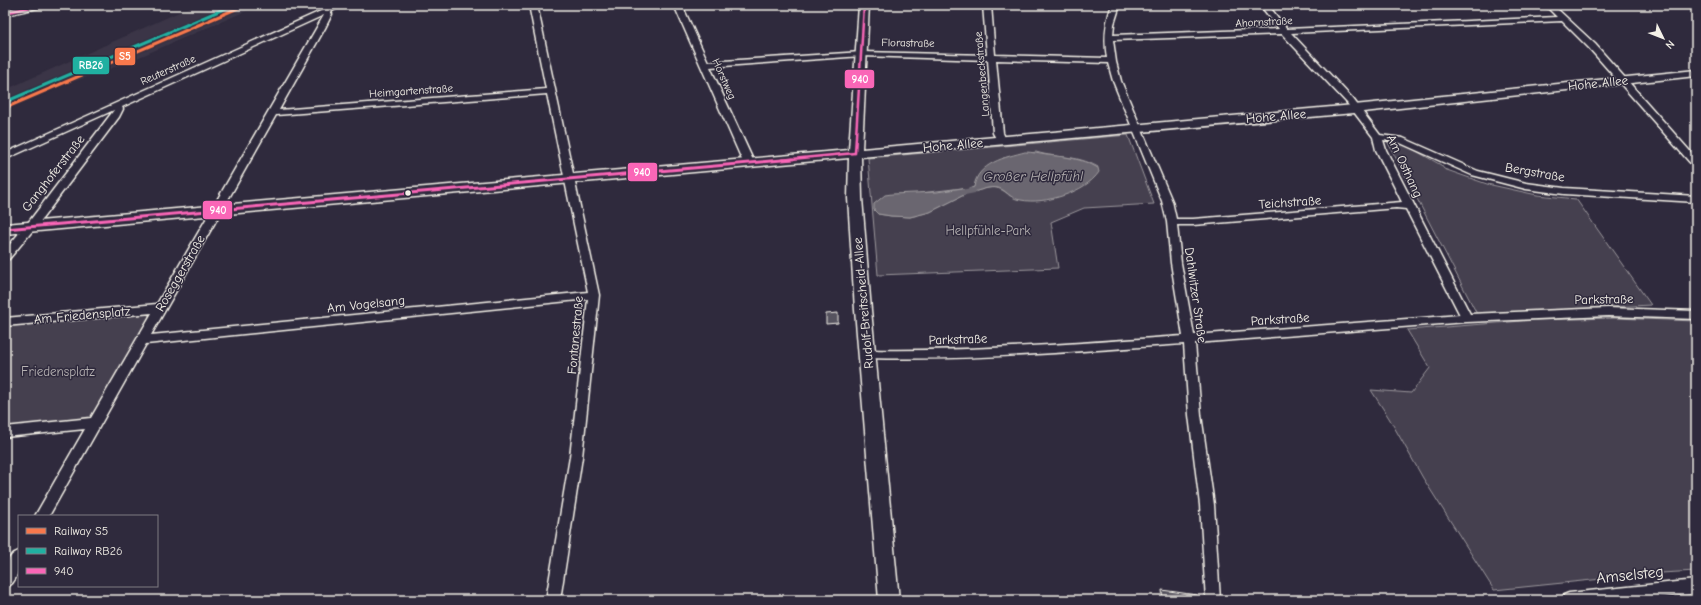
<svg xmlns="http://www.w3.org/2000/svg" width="1701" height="605" font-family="'Comic Neue',sans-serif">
  <rect width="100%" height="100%" fill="#2f2a3d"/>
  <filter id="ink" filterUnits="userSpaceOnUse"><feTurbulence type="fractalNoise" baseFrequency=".025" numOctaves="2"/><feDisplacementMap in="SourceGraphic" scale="8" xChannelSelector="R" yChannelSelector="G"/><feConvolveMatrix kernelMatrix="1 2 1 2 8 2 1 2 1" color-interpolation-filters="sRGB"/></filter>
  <g filter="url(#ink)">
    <path fill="#3b3647" d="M 195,5 L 260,5 L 123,64 L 51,90 L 5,109 L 5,90 Z"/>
    <g fill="#454050" stroke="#9c989c" fill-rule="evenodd">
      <path d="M 1128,135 L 1154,204 L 1084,208 L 1051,222 L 1058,268 L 878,275 L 868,158 ZM 1036,152 C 1059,159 1075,154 1098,167 L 1095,177 L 1087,183 L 1010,196 C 996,183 989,188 973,192 L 969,189 L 974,187 L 1003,158 ZM 962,188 L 966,194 L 930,212 L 910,217 L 891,216 L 878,214 L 920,193 Z"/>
      <path d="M 1387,141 L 1400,142 L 1441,165 L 1444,169 L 1487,184 L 1537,195 L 1576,199 L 1651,305 L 1477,314 Z"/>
      <path d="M 148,313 L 150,320 L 90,420 L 5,428 L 5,325 Z"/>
      <path d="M 1614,318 L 1696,321 L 1696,571 L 1661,573 L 1494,590 L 1423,478 L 1389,418 L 1371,390 L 1411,393 L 1430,368 L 1407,330 L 1535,320 Z"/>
    </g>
    <g fill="#6a6670" stroke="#a19ea0">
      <path d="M 1025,152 C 1033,152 1039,154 1047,155 C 1066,157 1081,158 1098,168 L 1099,172 C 1086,192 1044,205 1021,200 C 1012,199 1009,194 1003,190 C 994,184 982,190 973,192 L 969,189 L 974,187 C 977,163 1006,157 1025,152 Z"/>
      <path d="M 962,188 L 966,194 L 930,212 L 910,217 L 891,216 L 878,214 L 874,210 L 874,204 L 885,195 L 892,194 L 937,192 Z"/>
    </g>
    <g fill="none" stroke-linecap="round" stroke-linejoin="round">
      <path fill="#6a6670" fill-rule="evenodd" d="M 971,188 L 976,191 L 975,193 L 965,195 L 960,192 L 961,190 Z"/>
    </g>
    <g fill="#56525f" stroke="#f4f1e8">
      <path d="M 838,313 L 838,323 L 826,324 L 826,314 Z"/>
      <path d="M 1162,590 L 1197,595 L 1197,600 L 1163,600 Z"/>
    </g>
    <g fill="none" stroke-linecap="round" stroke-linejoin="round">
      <defs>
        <g id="street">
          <path d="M 29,5 L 43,5 L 42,7 L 5,15 L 5,11 Z"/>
          <path d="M 334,5 L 344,5 L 330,12 L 332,14 L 325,28 L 279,110 L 546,89 L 529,5 L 537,5 L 599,295 L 582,457 L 560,600 L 546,600 L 570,457 L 588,299 L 146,344 L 49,516 L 35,516 L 85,429 L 5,437 L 5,427 L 91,418 L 152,313 L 5,326 L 5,318 L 157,304 L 324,15 L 122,107 L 123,109 L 119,117 L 39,223 L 9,259 L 5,261 L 5,250 L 31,219 L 114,110 L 8,158 L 5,159 L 5,153 ZM 547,94 L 588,292 L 151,335 L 276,115 Z"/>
          <path d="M 674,5 L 682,5 L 708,62 L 862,52 L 987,55 L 983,5 L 991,5 L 995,55 L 1107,58 C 1104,39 1105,23 1112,5 L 1120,5 L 1114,24 L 1113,35 L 1279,29 L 1260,5 L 1268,5 L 1287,29 L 1557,17 L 1545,5 L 1553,5 L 1595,44 L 1696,158 L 1696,167 L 1693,166 L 1589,48 L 1562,21 L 1291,33 L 1353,99 L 1380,135 L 1403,138 L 1478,171 L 1526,183 L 1564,188 L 1696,196 L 1696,202 L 1564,194 L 1526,189 L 1472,175 L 1398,142 L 1383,140 L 1386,150 L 1470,314 L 1608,308 L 1696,311 L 1696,319 L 1608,316 L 1467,322 L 1195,343 L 1201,415 L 1214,505 L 1220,600 L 1206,600 L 1200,505 L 1189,415 L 1184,344 C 1078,351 973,361 867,358 L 863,357 L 861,354 L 863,351 L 867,350 C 972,352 1078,343 1183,336 L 1171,263 L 1167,222 L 1162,201 L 1113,81 L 1108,63 L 996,60 L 1003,133 L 1006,140 L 1001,143 L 998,142 L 993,133 L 988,60 L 862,56 L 710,67 L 752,158 L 753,162 L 748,165 L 743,162 ZM 1282,34 L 1347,103 L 1373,137 L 1376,150 L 1402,202 L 1193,219 L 1176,219 L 1172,201 L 1121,81 L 1116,62 L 1113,40 ZM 1396,208 L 1406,209 L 1460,315 L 1194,335 L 1181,263 L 1177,225 L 1193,225 Z"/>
          <path d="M 19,551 C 19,564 20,582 5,588 C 5,574 4,556 19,551 Z"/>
          <path d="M 1696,580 L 1696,594 L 1634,600 L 1562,600 L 1564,595 L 1569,593 Z"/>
        </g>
        <path id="secondary" d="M 859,5 L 869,5 L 862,149 L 1354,105 L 1696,70 L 1696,76 L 1354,113 L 861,157 L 862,198 L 871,310 L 899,600 L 879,600 L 855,310 L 848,198 L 849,158 L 5,234 L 5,224 L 849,150 Z"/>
      </defs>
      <use href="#street" stroke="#f4f1e8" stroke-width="3"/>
      <use href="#secondary" stroke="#f4f1e8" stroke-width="3"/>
      <use href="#street" fill="#2f2a3d" fill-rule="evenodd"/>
      <use href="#secondary" fill="#2f2a3d" fill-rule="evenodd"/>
      <defs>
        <g id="bus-1-far1">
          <path d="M 5,13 L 39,5"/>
          <path d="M 855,153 L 864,5"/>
          <path d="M 781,160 L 855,153"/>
        </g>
        <path id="bus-1" d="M 5,229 L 793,159"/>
      </defs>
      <use href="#bus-1-far1" stroke="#2f2a3d" stroke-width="5"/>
      <use href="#bus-1" stroke="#2f2a3d" stroke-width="6"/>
      <use href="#bus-1-far1" stroke="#fa66b7" stroke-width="2.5"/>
      <use href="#bus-1" stroke="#fa66b7" stroke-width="3"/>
      <defs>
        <path id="rail-1" d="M 5,108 L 245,5"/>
        <path id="rail-2" d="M 5,102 L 233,5"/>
      </defs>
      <use href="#rail-1" stroke="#2f2a3d" stroke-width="5.5"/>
      <use href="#rail-2" stroke="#2f2a3d" stroke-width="5.5"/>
      <use href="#rail-1" stroke="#f8784c" stroke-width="3"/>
      <use href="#rail-2" stroke="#20b0a1" stroke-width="3"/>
    </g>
  </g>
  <circle fill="#f4f1e8" stroke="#2f2a3d" stroke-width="1.5" cx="408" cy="193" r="3.5"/>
  <g text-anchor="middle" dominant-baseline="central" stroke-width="3" stroke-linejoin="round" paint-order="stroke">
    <g font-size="11" fill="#f4f1e8" stroke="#2f2a3d">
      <text transform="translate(1264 22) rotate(-3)">Ahornstraße</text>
      <text transform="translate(908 43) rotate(1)">Florastraße</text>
      <text transform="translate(168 70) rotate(-24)">Reuterstraße</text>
      <text transform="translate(982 74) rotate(-95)">Langenbeckstraße</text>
      <text transform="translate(724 79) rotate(66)">Horstweg</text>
      <text transform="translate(411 91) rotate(-4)">Heimgartenstraße</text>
    </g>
    <g font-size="13" fill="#f4f1e8" stroke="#2f2a3d">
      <text transform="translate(1598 83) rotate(-6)">Hohe Allee</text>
      <text transform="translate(1276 116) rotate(-5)">Hohe Allee</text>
      <text transform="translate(953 145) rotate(-5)">Hohe Allee</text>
      <text transform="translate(1405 166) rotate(65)">Am Osthang</text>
      <text transform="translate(1535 172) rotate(10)">Bergstraße</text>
      <text transform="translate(53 173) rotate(-52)">Ganghoferstraße</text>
      <text transform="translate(1290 202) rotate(-4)">Teichstraße</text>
      <text transform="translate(180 273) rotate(-60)">Roseggerstraße</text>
      <text transform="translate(1196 295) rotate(82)">Dahlwitzer Straße</text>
      <text transform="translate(1604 299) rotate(-1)">Parkstraße</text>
      <text transform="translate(863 303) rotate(-95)">Rudolf-Breitscheid-Allee</text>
      <text transform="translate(366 304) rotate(-6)">Am Vogelsang</text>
      <text transform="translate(82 315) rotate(-5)">Am Friedensplatz</text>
      <text transform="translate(1280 319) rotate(-4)">Parkstraße</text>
      <text transform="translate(575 335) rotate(-85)">Fontanestraße</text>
      <text transform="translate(958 339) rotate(-2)">Parkstraße</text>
    </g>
    <g font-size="13" fill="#b7b3b3" stroke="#2f2a3d">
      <text x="988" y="230">Hellpfühle-Park</text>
      <text x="58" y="371">Friedensplatz</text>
    </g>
    <g font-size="14" font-style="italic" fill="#b6b2b2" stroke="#2f2a3d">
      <text x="1033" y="176">Großer Hellpfühl</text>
    </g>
    <g font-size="16" fill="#f4f1e8" stroke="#2f2a3d">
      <text transform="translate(1630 575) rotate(-6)">Amselsteg</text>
    </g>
  </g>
  <g stroke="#2f2a3d" stroke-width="1.5">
    <rect x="114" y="47" width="22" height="19" rx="4" fill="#f8784c"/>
    <rect x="72" y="56" width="38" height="19" rx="4" fill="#20b0a1"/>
    <rect x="844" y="69" width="31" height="20" rx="4" fill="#fa66b7"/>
    <rect x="627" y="162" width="31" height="20" rx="4" fill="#fa66b7"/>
    <rect x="202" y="200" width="31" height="20" rx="4" fill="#fa66b7"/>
  </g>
  <g font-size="11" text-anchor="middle" font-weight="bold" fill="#fff">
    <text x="125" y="60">S5</text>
    <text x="91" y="69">RB26</text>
    <text x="860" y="83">940</text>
    <text x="642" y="176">940</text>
    <text x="218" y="214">940</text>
  </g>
  <rect width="1701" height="605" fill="none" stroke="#2f2a3d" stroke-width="20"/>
  <rect x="10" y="10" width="1681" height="585" fill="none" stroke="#f4f1e8" stroke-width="1.5" filter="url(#ink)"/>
  <rect x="18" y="515" width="140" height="72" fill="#2f2a3d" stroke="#7e7a81"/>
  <rect x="26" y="528" width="20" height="6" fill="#f8784c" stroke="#7e7a81"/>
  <text x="54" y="535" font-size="12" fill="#f4f1e8">Railway S5</text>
  <rect x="26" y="548" width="20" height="6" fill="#20b0a1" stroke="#7e7a81"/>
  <text x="54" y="555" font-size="12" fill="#f4f1e8">Railway RB26</text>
  <rect x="26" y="568" width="20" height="6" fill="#fa66b7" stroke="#7e7a81"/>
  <text x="54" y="575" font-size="12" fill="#f4f1e8">940</text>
  <g transform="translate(1663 38) rotate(133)" stroke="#2f2a3d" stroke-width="3" paint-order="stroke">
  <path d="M0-3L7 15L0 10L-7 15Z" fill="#f4f1e8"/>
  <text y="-6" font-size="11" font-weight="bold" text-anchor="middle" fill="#f4f1e8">N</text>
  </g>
</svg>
